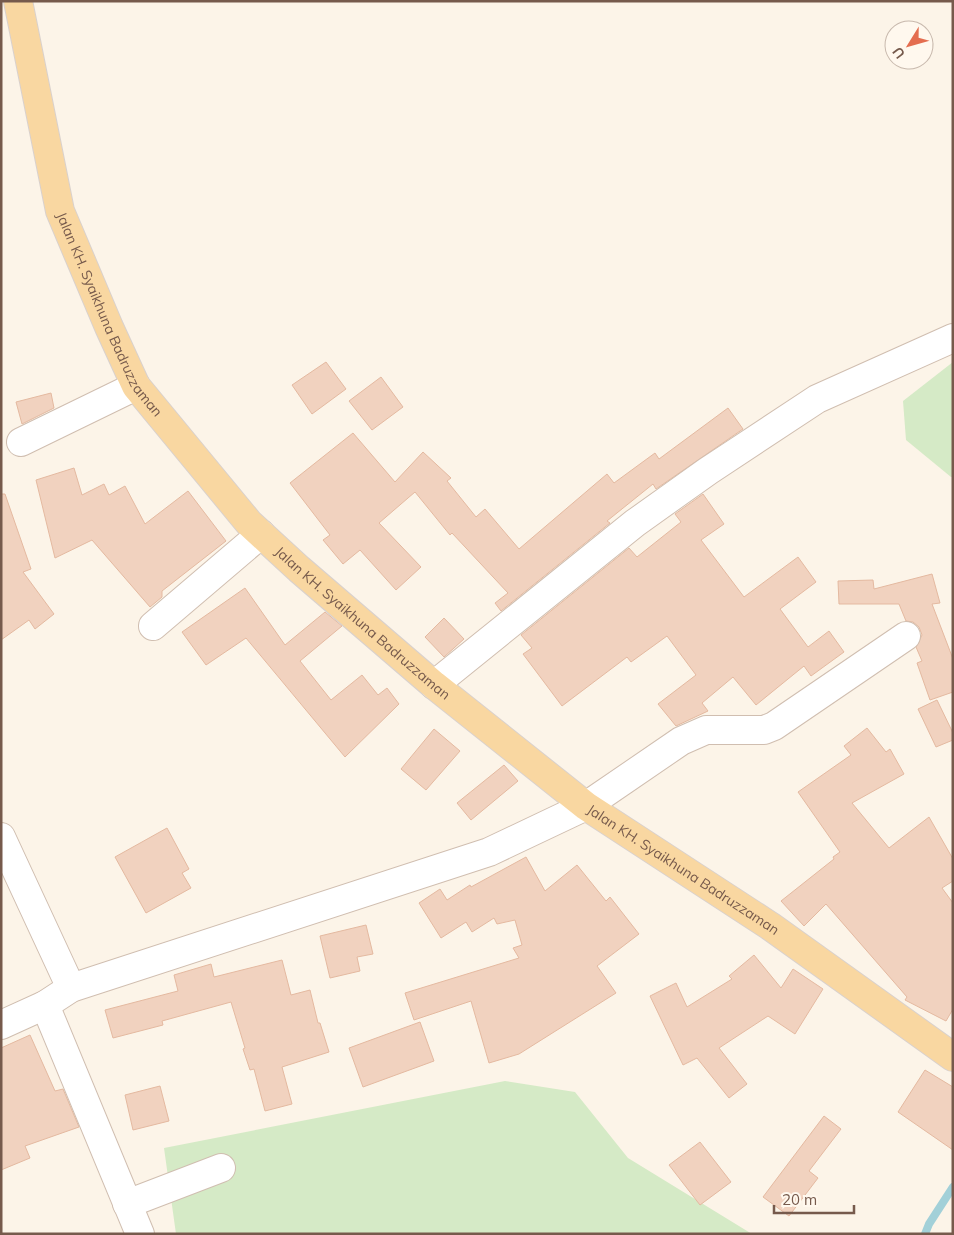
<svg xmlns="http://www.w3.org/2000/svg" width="954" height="1235" font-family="Mulish,sans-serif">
  <rect width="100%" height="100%" fill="#fcf4e8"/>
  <g fill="#d5eac6">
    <path d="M 953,362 L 953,477 L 951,477 L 906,440 L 903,401 Z"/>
    <path d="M 505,1081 L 575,1092 L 628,1158 L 752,1234 L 176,1234 L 164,1148 Z"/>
  </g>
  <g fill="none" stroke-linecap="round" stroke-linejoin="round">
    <path stroke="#a2d0d8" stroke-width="8" d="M 925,1234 L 929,1224 L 953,1187"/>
  </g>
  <g fill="#f1d2bf" stroke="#e4b9a0">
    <path d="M 326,362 L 346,389 L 312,414 L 292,385 Z"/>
    <path d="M 381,377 L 403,407 L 372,430 L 349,401 Z"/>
    <path d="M 51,393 L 54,408 L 22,424 L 16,402 Z"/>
    <path d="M 728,408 L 743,429 L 656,489 L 653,484 L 607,521 L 610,523 L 501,611 L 495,603 L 508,593 L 452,533 L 450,535 L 415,492 L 379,523 L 421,567 L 396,590 L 360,550 L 343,564 L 323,540 L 330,535 L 290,483 L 353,433 L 395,482 L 423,452 L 451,478 L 447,481 L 476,517 L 485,509 L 519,549 L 607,474 L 614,483 L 655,453 L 659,459 Z"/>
    <path d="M 74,468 L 82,495 L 104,484 L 109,495 L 125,486 L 145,524 L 188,491 L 226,541 L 162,591 L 162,597 L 150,607 L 92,540 L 55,558 L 36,480 Z"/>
    <path d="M 1,494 L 5,494 L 31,569 L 23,572 L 54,614 L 35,629 L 29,620 L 1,640 Z"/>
    <path d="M 703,494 L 724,524 L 701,540 L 744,597 L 798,557 L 816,582 L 780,609 L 808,647 L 829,631 L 844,652 L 811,676 L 804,666 L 756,705 L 733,677 L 702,703 L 708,711 L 676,726 L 658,704 L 696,675 L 667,636 L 631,662 L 627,657 L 562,706 L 523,654 L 532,648 L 521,635 L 629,548 L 637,557 L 681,522 L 675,514 Z"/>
    <path d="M 932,574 L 940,603 L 932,604 L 953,659 L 953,692 L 930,700 L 917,663 L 922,661 L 916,647 L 922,635 L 919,627 L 913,622 L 906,621 L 899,604 L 839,604 L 838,581 L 873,580 L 874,589 Z"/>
    <path d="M 245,588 L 285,645 L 325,612 L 342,626 L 300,661 L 331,700 L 362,675 L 378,695 L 387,688 L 399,704 L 345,757 L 246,638 L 206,665 L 182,632 Z"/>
    <path d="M 444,618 L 464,639 L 444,657 L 425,637 Z"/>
    <path d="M 937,700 L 953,733 L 953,740 L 936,747 L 918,709 Z"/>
    <path d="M 867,728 L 886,752 L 890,749 L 904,774 L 852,803 L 889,848 L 929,817 L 953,859 L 953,881 L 942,888 L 953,903 L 953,1009 L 946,1021 L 905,1000 L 907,997 L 826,904 L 804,926 L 781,901 L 834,859 L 833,857 L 840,852 L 798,792 L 851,755 L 844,746 Z"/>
    <path d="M 434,729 L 460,751 L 426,790 L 401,769 Z"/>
    <path d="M 504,765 L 518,781 L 471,820 L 457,803 Z"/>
    <path d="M 167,828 L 189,869 L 182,873 L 191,888 L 146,913 L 115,857 Z"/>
    <path d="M 526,857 L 545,891 L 577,865 L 606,901 L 610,897 L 639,934 L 597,966 L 616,993 L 519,1054 L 489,1063 L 471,1001 L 414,1020 L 405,993 L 519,958 L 513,948 L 522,945 L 515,920 L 497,924 L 494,918 L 472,932 L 466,922 L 441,938 L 419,903 L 440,889 L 447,900 L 470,885 L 471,887 Z"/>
    <path d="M 366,925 L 373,954 L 357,957 L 360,971 L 330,978 L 320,936 Z"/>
    <path d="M 754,955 L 781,988 L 793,969 L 823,989 L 795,1034 L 768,1016 L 719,1048 L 747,1084 L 729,1098 L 697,1058 L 683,1065 L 650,996 L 676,983 L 687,1007 L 732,979 L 729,976 Z"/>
    <path d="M 282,960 L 291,995 L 310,990 L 318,1023 L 320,1023 L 329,1052 L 282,1067 L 292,1104 L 265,1111 L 254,1069 L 250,1070 L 243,1049 L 245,1048 L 231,1002 L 162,1021 L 163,1025 L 113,1038 L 105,1010 L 178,991 L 174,975 L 211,964 L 214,977 Z"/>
    <path d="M 420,1022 L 434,1061 L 363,1087 L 349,1048 Z"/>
    <path d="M 30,1035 L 55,1091 L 63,1089 L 79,1127 L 25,1146 L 30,1158 L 1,1170 L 1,1048 Z"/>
    <path d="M 925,1070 L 953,1087 L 953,1150 L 898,1112 Z"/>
    <path d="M 160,1086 L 169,1121 L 133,1130 L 125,1095 Z"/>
    <path d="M 824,1116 L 841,1129 L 809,1171 L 818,1178 L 789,1216 L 763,1197 Z"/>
    <path d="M 700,1142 L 731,1182 L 700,1205 L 669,1165 Z"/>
  </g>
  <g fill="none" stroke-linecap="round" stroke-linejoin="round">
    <defs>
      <g id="minor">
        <path d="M 21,442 L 136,386"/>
        <path d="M 153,626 L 261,534"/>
        <path d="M 434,685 L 635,523 L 708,471 L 817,399 L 953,338"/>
        <path d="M 1,837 L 71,988"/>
        <path d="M 45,1005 L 140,1234"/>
        <path d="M 1,1025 L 45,1005 L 71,988 L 489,852 L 586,806 L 681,741 L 706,730 L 764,730 L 774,726 L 906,636"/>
        <path d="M 127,1204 L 221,1168"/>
      </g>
      <g id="major">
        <path id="s1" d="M 18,1 L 60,211 L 109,327 L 136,386 L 249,523 L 299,569 L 434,685 L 586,806 L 770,926 L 953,1057"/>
      </g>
    </defs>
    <use href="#minor" stroke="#d0beb0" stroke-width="30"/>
    <use href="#major" stroke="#d9d1cd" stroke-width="30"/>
    <use href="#minor" stroke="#fff" stroke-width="28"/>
    <use href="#major" stroke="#f9d7a1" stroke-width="28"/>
  </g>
  <g text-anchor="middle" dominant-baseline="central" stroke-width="4" stroke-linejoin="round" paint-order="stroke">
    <g font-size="14" fill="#765a4c" stroke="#fff8ee">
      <text stroke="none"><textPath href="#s1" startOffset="329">Jalan KH. Syaikhuna Badruzzaman</textPath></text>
      <text stroke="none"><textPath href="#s1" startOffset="734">Jalan KH. Syaikhuna Badruzzaman</textPath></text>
      <text stroke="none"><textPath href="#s1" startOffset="1139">Jalan KH. Syaikhuna Badruzzaman</textPath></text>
    </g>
  </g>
  <rect width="954" height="1235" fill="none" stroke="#765a4c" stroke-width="5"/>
  <g transform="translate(909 45) rotate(233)"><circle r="24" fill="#fff8ee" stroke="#c8b9ad"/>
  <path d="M0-4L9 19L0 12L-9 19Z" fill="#e46d4f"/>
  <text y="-8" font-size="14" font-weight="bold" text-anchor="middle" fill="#765a4c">U</text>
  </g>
  <path d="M774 1205v8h80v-8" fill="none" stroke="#765a4c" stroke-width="2.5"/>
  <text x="782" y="1205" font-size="15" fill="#765a4c" stroke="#fff8ee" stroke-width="4" paint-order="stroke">20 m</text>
</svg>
